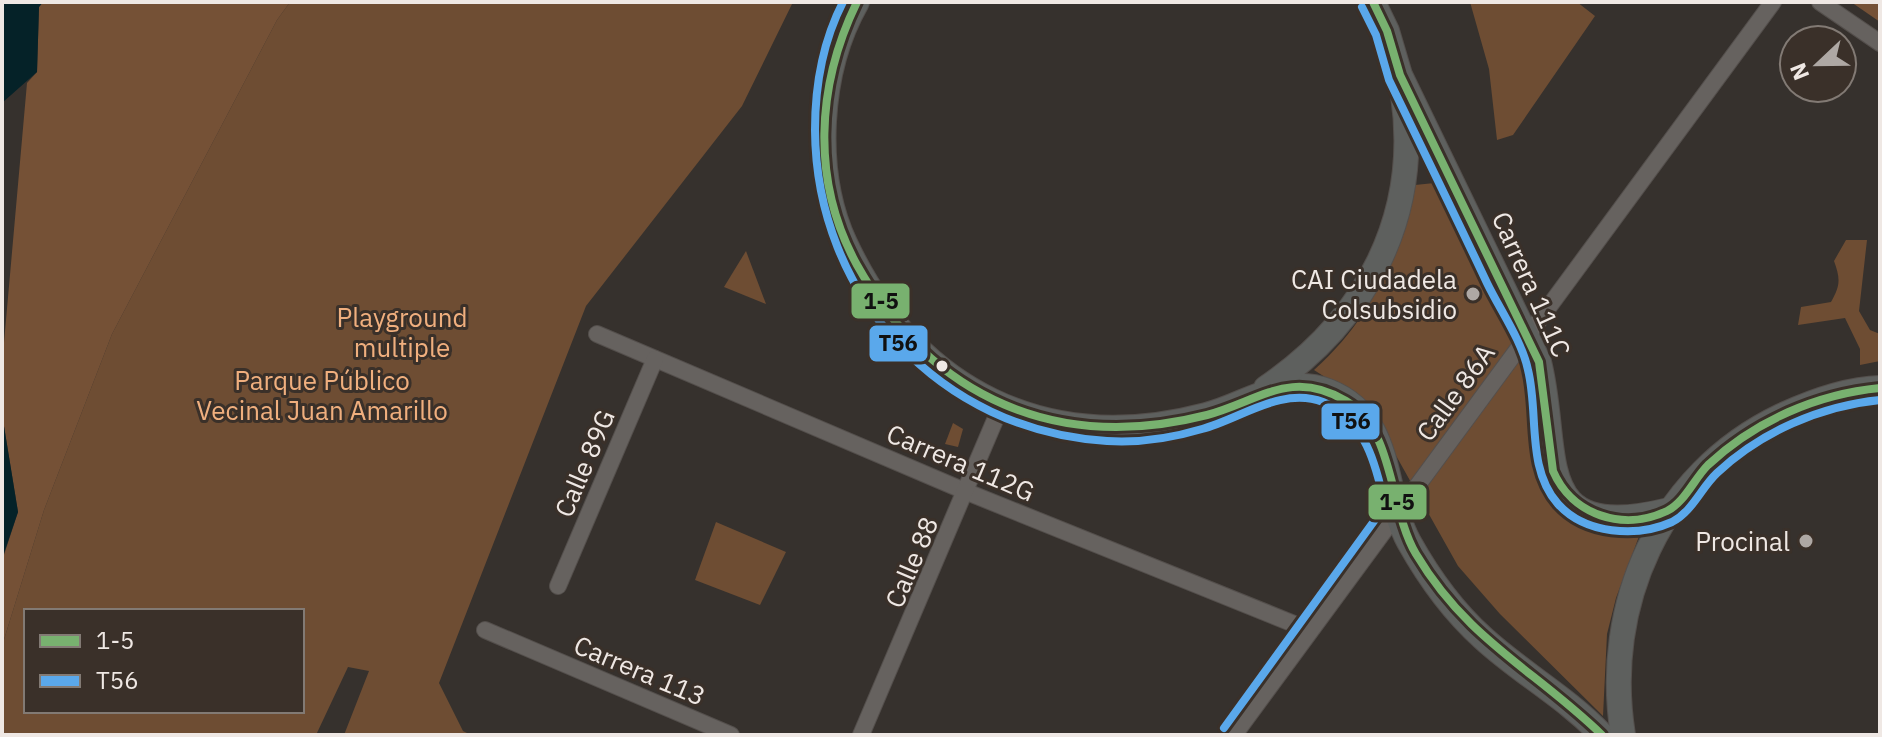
<svg xmlns="http://www.w3.org/2000/svg" width="1882" height="737" font-family="'IBM Plex Sans',sans-serif">
  <rect width="100%" height="100%" fill="#36312d"/>
  <g fill="#6e4d33" fill-rule="evenodd">
    <path d="M 290,2 L 793,2 L 742,106 L 586,306 L 439,683 L 463,731 L 471,735 L 344,735 L 369,671 L 348,667 L 316,735 L 2,735 L 2,646 L 44,510 L 112,334 L 277,20 ZM 26,611 L 302,611 L 302,711 L 26,711 Z"/>
    <path d="M 1470,2 L 1577,2 L 1595,16 L 1513,135 L 1497,140 L 1489,69 Z"/>
    <path d="M 1444,182 L 1528,371 C 1532,382 1538,395 1538,407 C 1538,425 1533,444 1537,462 C 1546,513 1597,530 1641,531 L 1616,598 L 1607,634 L 1603,716 L 1500,614 L 1458,566 L 1367,404 L 1314,370 C 1374,316 1394,261 1415,185 Z"/>
    <path d="M 1846,240 L 1867,240 L 1859,311 L 1870,330 L 1880,334 L 1880,361 L 1860,365 L 1860,349 L 1845,318 L 1798,325 L 1801,307 L 1831,302 C 1841,285 1840,278 1834,261 Z"/>
    <path d="M 746,251 L 766,304 L 724,287 Z"/>
    <path d="M 953,423 L 963,429 L 958,447 L 945,444 Z"/>
    <path d="M 716,522 L 786,552 L 760,605 L 695,580 Z"/>
  </g>
  <g fill="#755136">
    <path d="M 43,2 L 290,2 L 277,20 L 112,334 L 44,510 L 2,646 L 2,561 L 18,512 L 2,414 L 2,365 L 27,83 L 37,72 L 39,7 Z"/>
    <path d="M 1851,2 L 1880,2 L 1880,22 Z"/>
  </g>
  <g fill="#052228">
    <path d="M 2,2 L 43,2 L 39,7 L 37,72 L 2,103 Z"/>
    <path d="M 2,414 L 18,512 L 2,559 Z"/>
  </g>
  <g fill="none" stroke-linecap="round" stroke-linejoin="round">
    <defs>
      <g id="street">
        <path d="M 1820,2 L 1880,43"/>
        <path d="M 597,334 L 967,492 L 1309,630"/>
        <path d="M 558,586 L 655,359"/>
        <path d="M 485,630 L 731,735"/>
        <path d="M 861,735 L 1001,406"/>
        <path d="M 1234,735 L 1773,2"/>
      </g>
      <g id="secondary">
        <path d="M 857,2 C 818,70 812,172 845,243 C 915,392 1046,457 1206,415 C 1247,405 1283,373 1328,391 C 1396,418 1381,491 1409,542 C 1428,576 1454,612 1483,638 C 1521,673 1566,697 1602,735"/>
        <path d="M 1373,2 L 1387,31 L 1400,75 L 1539,362 C 1562,453 1527,545 1669,510"/>
        <path d="M 1266,388 C 1366,320 1421,217 1403,95"/>
        <path d="M 1623,735 C 1602,605 1660,474 1781,416 C 1811,402 1846,389 1880,388"/>
      </g>
    </defs>
    <use href="#street" stroke="#544f4c" stroke-width="18"/>
    <use href="#secondary" stroke="#544f4c" stroke-width="26"/>
    <use href="#street" stroke="#66625f" stroke-width="16"/>
    <use href="#secondary" stroke="#5e605e" stroke-width="24"/>
    <defs>
      <g id="bus-1">
        <path d="M 857,2 C 816,86 811,182 857,265 C 932,399 1058,453 1207,415 C 1259,401 1291,368 1346,401 C 1395,430 1389,509 1416,554 C 1468,641 1534,669 1602,735"/>
        <path d="M 1373,2 L 1387,31 L 1400,75 L 1539,362 L 1553,471 C 1572,515 1623,532 1667,511 C 1685,502 1694,479 1708,465 C 1755,421 1817,394 1880,388"/>
      </g>
      <g id="bus-2">
        <path d="M 843,2 C 823,41 815,86 815,130 C 816,296 940,431 1107,441 C 1139,443 1172,438 1202,429 C 1240,419 1282,386 1323,402 C 1365,418 1377,468 1385,506 L 1224,728"/>
        <path d="M 1362,7 L 1376,35 L 1389,80 C 1422,148 1455,215 1487,283 C 1500,310 1522,341 1528,370 C 1539,414 1526,468 1558,504 C 1585,534 1636,538 1672,522 C 1692,512 1701,488 1717,473 C 1761,432 1820,406 1880,400"/>
      </g>
    </defs>
    <use href="#bus-1" stroke="#3a3029" stroke-width="14"/>
    <use href="#bus-2" stroke="#3a3029" stroke-width="14"/>
    <use href="#bus-1" stroke="#78b16f" stroke-width="8"/>
    <use href="#bus-2" stroke="#5aa8eb" stroke-width="8"/>
  </g>
  <g fill="#aea8a4" stroke="#3a3029" stroke-width="3">
    <circle cx="1473" cy="294" r="8"/>
    <circle cx="1806" cy="541" r="8"/>
  </g>
  <circle fill="#efe8e4" stroke="#3a3029" stroke-width="3" cx="942" cy="366" r="7"/>
  <g text-anchor="middle" dominant-baseline="central" stroke-width="6" stroke-linejoin="round" paint-order="stroke">
    <g font-size="26" fill="#efe8e4" stroke="#3a3029" text-anchor="end">
      <text x="1457" y="279">CAI Ciudadela<tspan x="1457" dy="30">Colsubsidio</tspan></text>
      <text x="1790" y="541">Procinal</text>
    </g>
    <g font-size="26" fill="#efe8e4" stroke="#3a3029">
      <text transform="translate(1532 284) rotate(66)">Carrera 111C</text>
      <text transform="translate(1455 392) rotate(-54)">Calle 86A</text>
      <text transform="translate(961 462) rotate(23)">Carrera 112G</text>
      <text transform="translate(584 463) rotate(-67)">Calle 89G</text>
      <text transform="translate(911 562) rotate(-67)">Calle 88</text>
      <text transform="translate(640 670) rotate(23)">Carrera 113</text>
    </g>
    <g font-size="26" fill="#f0af7e" stroke="#3a3029">
      <text x="402" y="317">Playground<tspan x="402" dy="30">multiple</tspan></text>
      <text x="322" y="380">Parque Público<tspan x="322" dy="30">Vecinal Juan Amarillo</tspan></text>
    </g>
  </g>
  <g stroke="#3a3029" stroke-width="3">
    <rect x="850" y="282" width="61" height="38" rx="8" fill="#78b16f"/>
    <rect x="868" y="324" width="61" height="39" rx="8" fill="#5aa8eb"/>
    <rect x="1320" y="402" width="61" height="39" rx="8" fill="#5aa8eb"/>
    <rect x="1367" y="483" width="61" height="38" rx="8" fill="#78b16f"/>
  </g>
  <g font-size="22" text-anchor="middle" font-weight="bold" fill="#111">
    <text x="881" y="309">1-5</text>
    <text x="898" y="351">T56</text>
    <text x="1351" y="429">T56</text>
    <text x="1397" y="510">1-5</text>
  </g>
  <rect width="1882" height="737" fill="none" stroke="#efe8e4" stroke-width="8"/>
  <rect x="24" y="609" width="280" height="104" fill="#3a3029" stroke="#827a74" stroke-width="2"/>
  <rect x="40" y="635" width="40" height="12" fill="#78b16f" stroke="#827a74" stroke-width="2"/>
  <text x="96" y="649" font-size="24" fill="#efe8e4">1-5</text>
  <rect x="40" y="675" width="40" height="12" fill="#5aa8eb" stroke="#827a74" stroke-width="2"/>
  <text x="96" y="689" font-size="24" fill="#efe8e4">T56</text>
  <g transform="translate(1818 64) rotate(248)"><circle r="38" fill="#3a3029" stroke="#827a74" stroke-width="2"/>
  <path d="M0-6L14 30L0 20L-14 30Z" fill="#aea8a4"/>
  <text y="-12" font-size="22" font-weight="bold" text-anchor="middle" fill="#efe8e4">N</text>
  </g>
</svg>
